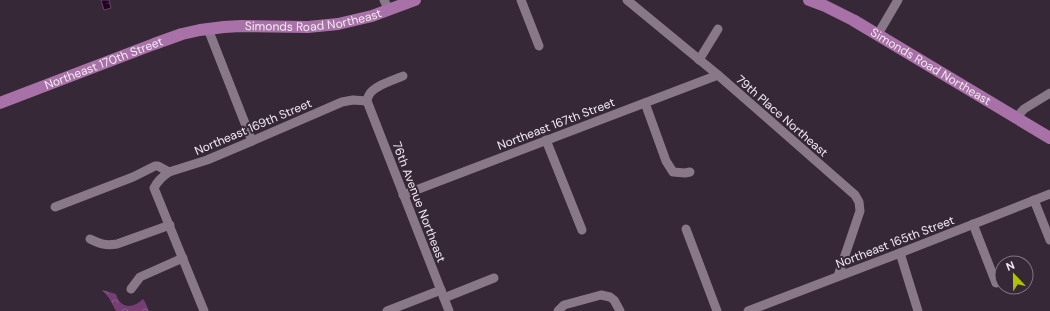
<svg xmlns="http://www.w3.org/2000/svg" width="1050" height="311" font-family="'DM Sans',sans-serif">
  <defs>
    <pattern id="park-crowns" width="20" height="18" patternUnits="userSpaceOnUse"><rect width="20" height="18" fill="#753f75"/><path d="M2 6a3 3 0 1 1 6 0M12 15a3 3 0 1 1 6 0" fill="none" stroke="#895b89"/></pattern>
    <pattern id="water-ripples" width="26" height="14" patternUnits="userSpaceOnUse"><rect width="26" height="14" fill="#230024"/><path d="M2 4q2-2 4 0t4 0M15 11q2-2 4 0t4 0" fill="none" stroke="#432544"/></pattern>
  </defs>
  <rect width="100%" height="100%" fill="#362836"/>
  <path fill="url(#park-crowns)" d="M 102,290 L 116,294 C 120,309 133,309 143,299 L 145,302 L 149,311 L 116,311 L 109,298 Z"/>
  <path fill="url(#water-ripples)" stroke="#614662" d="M 101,0 L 109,0 L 111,8 L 104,10 Z"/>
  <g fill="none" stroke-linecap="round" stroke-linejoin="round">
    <g stroke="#897988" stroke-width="9">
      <path d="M 384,0 L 389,10"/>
      <path d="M 521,0 L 539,46"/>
      <path d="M 627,0 L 718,75 L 855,195 L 859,202 L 860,211 L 838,276"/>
      <path d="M 208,29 L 252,141"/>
      <path d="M 878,34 L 898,0"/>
      <path d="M 699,60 L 718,29"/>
      <path d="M 367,101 L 449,311"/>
      <path d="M 367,101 C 367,99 368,97 369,95 C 373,86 394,80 403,76"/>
      <path d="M 645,103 L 666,161 L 673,172 L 685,173 L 690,172"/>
      <path d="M 1016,118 L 1024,109 L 1050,93"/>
      <path d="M 546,140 L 582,230"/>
      <path d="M 403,195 L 718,75"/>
      <path d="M 1034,200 L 1050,240"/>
      <path d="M 55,207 L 133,177 L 155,166 L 158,166 L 169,172"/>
      <path d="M 973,224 L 996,283"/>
      <path d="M 686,229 L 717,311"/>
      <path d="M 90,239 C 101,244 105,246 117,244 L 170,225"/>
      <path d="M 900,253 L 918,311"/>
      <path d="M 131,289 L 140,277 L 183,258"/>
      <path d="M 444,298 L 494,278"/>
      <path d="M 204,311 L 154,188 C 158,180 163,176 169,172 L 207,160 L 252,141 L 342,102 L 353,100 L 367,101"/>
      <path d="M 387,311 L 441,290"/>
      <path d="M 558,311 L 564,305 L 601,295 L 610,297 L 614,300 L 620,311"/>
      <path d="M 748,311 L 900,253 L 1050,194"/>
    </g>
    <g stroke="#a871a7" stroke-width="12">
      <path id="s1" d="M 809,0 L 825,6 L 853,20 L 1050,138"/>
      <path id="s2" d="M 0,103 L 154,44 L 182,34 L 200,30 L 224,27 L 241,26 L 308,27 L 338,24 L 372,16 L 415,0"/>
    </g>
  </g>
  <g text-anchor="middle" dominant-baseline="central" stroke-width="4" stroke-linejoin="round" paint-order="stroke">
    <g font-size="12" fill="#f3eaf3" stroke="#362836">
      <text stroke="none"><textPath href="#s2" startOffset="327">Simonds Road Northeast</textPath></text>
      <text stroke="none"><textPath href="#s2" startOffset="111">Northeast 170th Street</textPath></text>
      <text stroke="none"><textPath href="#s1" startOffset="139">Simonds Road Northeast</textPath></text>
      <text transform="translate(782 116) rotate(41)">79th Place Northeast</text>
      <text transform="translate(556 124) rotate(-21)">Northeast 167th Street</text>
      <text transform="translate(253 127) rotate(-23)">Northeast 169th Street</text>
      <text transform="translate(419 202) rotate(69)">76th Avenue Northeast</text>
      <text transform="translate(895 242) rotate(-21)">Northeast 165th Street</text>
    </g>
  </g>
  <g transform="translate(1014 275) rotate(338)"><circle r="19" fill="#362836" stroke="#827682"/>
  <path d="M0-3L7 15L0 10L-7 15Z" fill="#b0c501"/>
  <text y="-6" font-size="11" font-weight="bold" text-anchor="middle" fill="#f3eaf3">N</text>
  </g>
</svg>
